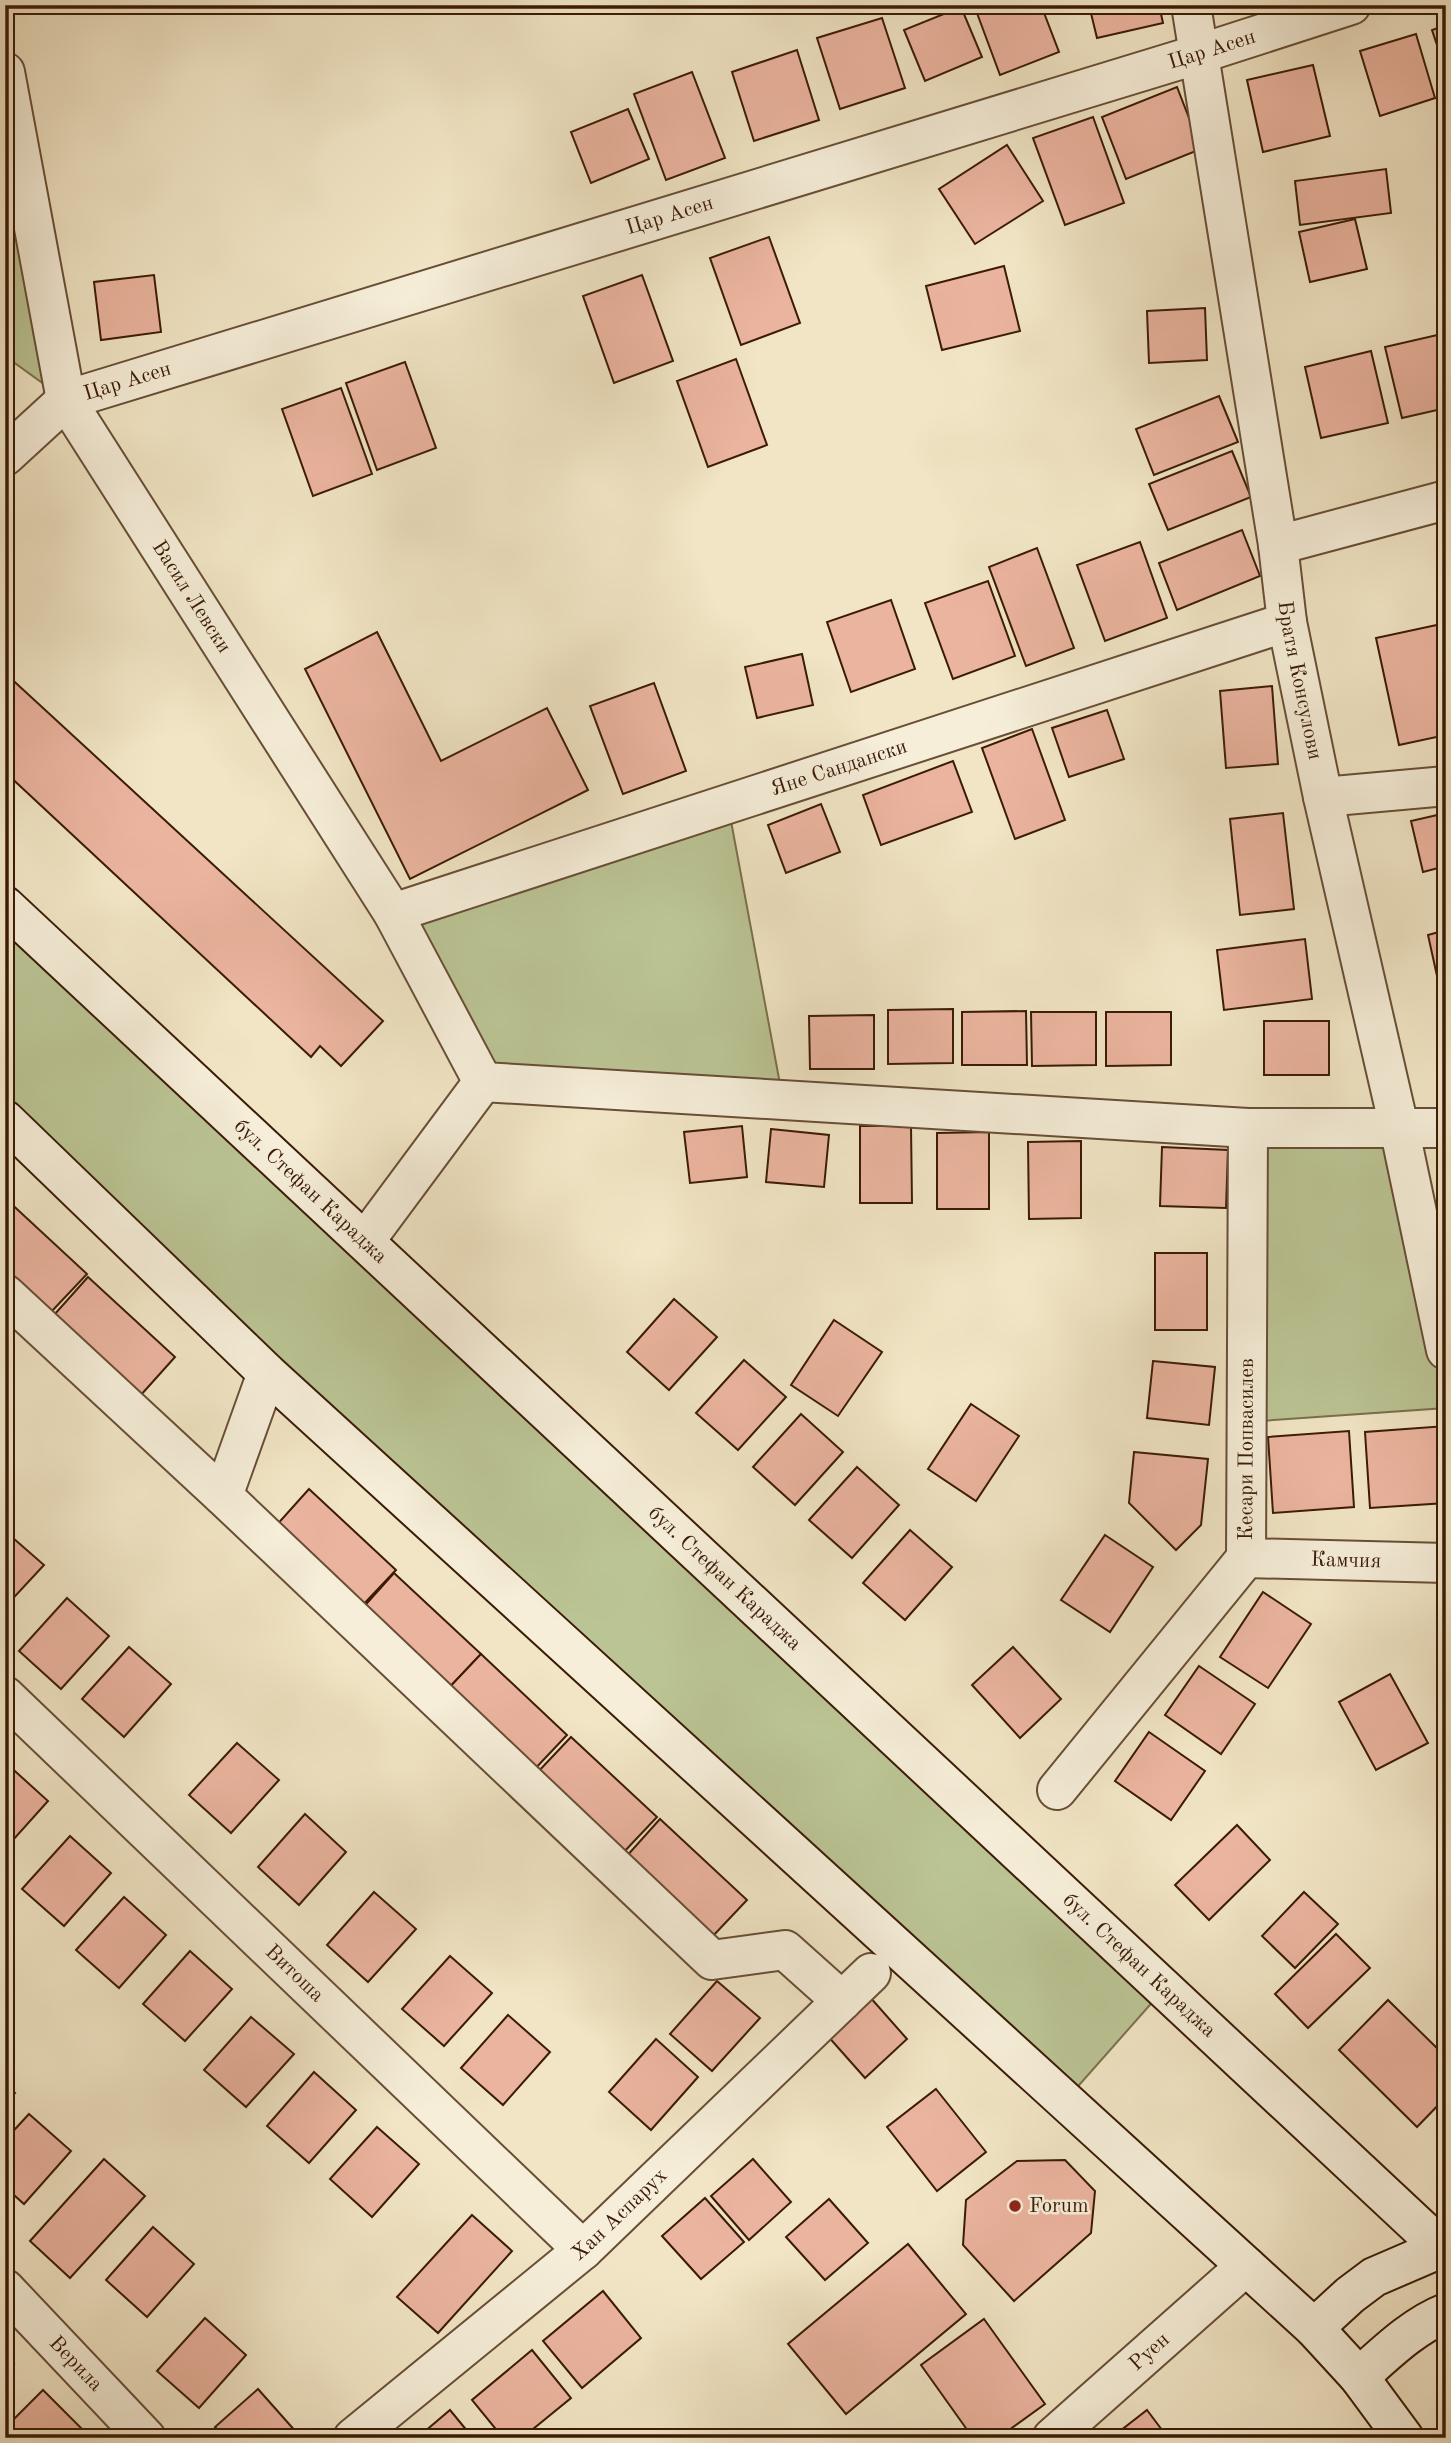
<svg xmlns="http://www.w3.org/2000/svg" width="1451" height="2443" font-family="'Old Standard TT',serif">
  <rect width="100%" height="100%" fill="#f1e5c5"/>
  <filter id="stains"><feTurbulence type="fractalNoise" baseFrequency=".00286" numOctaves="4"/><feColorMatrix values="0 0 0 0 .2 0 0 0 0 .09 0 0 0 0 .02 0 0 0 .5 -.17"/></filter>
  <radialGradient id="worn" r=".72"><stop offset=".6" stop-color="#630" stop-opacity="0"/><stop offset="1" stop-color="#630" stop-opacity=".3"/></radialGradient>
  <g fill="#bbc494" stroke="#7b704d" stroke-width="2">
    <path d="M 5,72 L 66,400 L 5,356 Z"/>
    <path d="M 728,805 L 783,1100 L 483,1082 L 393,913 Z"/>
    <path d="M 5,906 L 1164,1989 L 1065,2101 L 5,1120 Z"/>
    <path d="M 1399,1127 L 1446,1350 L 1446,1408 L 1246,1422 L 1248,1128 Z"/>
  </g>
  <g fill="#ebb49f" stroke="#3b1b06" stroke-width="2">
    <path d="M 974,5 L 1041,5 L 1059,52 L 1000,75 Z"/>
    <path d="M 1089,5 L 1159,5 L 1163,23 L 1097,38 Z"/>
    <path d="M 961,7 L 982,57 L 925,81 L 904,30 Z"/>
    <path d="M 882,18 L 905,88 L 840,109 L 817,38 Z"/>
    <path d="M 1446,25 L 1446,72 L 1432,30 Z"/>
    <path d="M 1416,34 L 1435,98 L 1380,116 L 1360,51 Z"/>
    <path d="M 797,50 L 819,120 L 754,141 L 732,72 Z"/>
    <path d="M 1313,65 L 1330,136 L 1263,152 L 1247,80 Z"/>
    <path d="M 692,72 L 725,158 L 666,180 L 634,94 Z"/>
    <path d="M 1177,87 L 1201,149 L 1126,179 L 1102,117 Z"/>
    <path d="M 628,109 L 649,159 L 591,183 L 571,132 Z"/>
    <path d="M 1093,117 L 1124,203 L 1065,225 L 1033,138 Z"/>
    <path d="M 1007,145 L 1043,201 L 975,244 L 939,189 Z"/>
    <path d="M 1386,169 L 1391,213 L 1300,225 L 1295,181 Z"/>
    <path d="M 1355,219 L 1367,269 L 1310,282 L 1299,232 Z"/>
    <path d="M 769,237 L 800,323 L 741,345 L 710,258 Z"/>
    <path d="M 1004,266 L 1020,331 L 942,350 L 926,286 Z"/>
    <path d="M 154,275 L 161,332 L 101,340 L 94,282 Z"/>
    <path d="M 642,275 L 673,361 L 614,383 L 583,296 Z"/>
    <path d="M 1205,308 L 1207,360 L 1149,363 L 1147,311 Z"/>
    <path d="M 1446,333 L 1446,408 L 1402,418 L 1385,347 Z"/>
    <path d="M 1371,351 L 1388,423 L 1321,438 L 1305,367 Z"/>
    <path d="M 736,359 L 767,445 L 708,467 L 677,381 Z"/>
    <path d="M 405,362 L 436,448 L 377,470 L 346,383 Z"/>
    <path d="M 341,388 L 372,474 L 313,496 L 282,409 Z"/>
    <path d="M 1219,396 L 1238,442 L 1154,475 L 1136,429 Z"/>
    <path d="M 1232,451 L 1251,497 L 1168,530 L 1149,484 Z"/>
    <path d="M 1242,530 L 1260,576 L 1177,610 L 1159,563 Z"/>
    <path d="M 1140,542 L 1167,618 L 1105,641 L 1077,565 Z"/>
    <path d="M 1037,548 L 1074,648 L 1026,666 L 989,567 Z"/>
    <path d="M 988,581 L 1015,656 L 953,679 L 925,603 Z"/>
    <path d="M 891,600 L 915,669 L 851,692 L 827,622 Z"/>
    <path d="M 1446,623 L 1446,735 L 1399,745 L 1376,638 Z"/>
    <path d="M 377,632 L 441,761 L 547,708 L 588,790 L 410,879 L 305,669 Z"/>
    <path d="M 802,654 L 813,705 L 757,718 L 745,667 Z"/>
    <path d="M 5,673 L 383,1021 L 341,1066 L 320,1046 L 311,1057 L 5,772 Z"/>
    <path d="M 654,683 L 686,771 L 623,794 L 590,706 Z"/>
    <path d="M 1272,686 L 1278,764 L 1226,768 L 1220,691 Z"/>
    <path d="M 1107,710 L 1124,759 L 1069,777 L 1052,728 Z"/>
    <path d="M 1032,729 L 1065,820 L 1015,839 L 982,748 Z"/>
    <path d="M 953,761 L 972,812 L 881,845 L 863,795 Z"/>
    <path d="M 821,804 L 840,852 L 786,873 L 768,825 Z"/>
    <path d="M 1283,813 L 1294,909 L 1240,915 L 1230,819 Z"/>
    <path d="M 1446,813 L 1446,866 L 1423,872 L 1411,821 Z"/>
    <path d="M 1446,930 L 1446,983 L 1439,985 L 1428,935 Z"/>
    <path d="M 1305,939 L 1312,999 L 1224,1010 L 1217,950 Z"/>
    <path d="M 953,1009 L 953,1063 L 888,1064 L 888,1010 Z"/>
    <path d="M 1026,1011 L 1027,1065 L 962,1065 L 962,1012 Z"/>
    <path d="M 1031,1012 L 1096,1012 L 1096,1065 L 1032,1066 Z"/>
    <path d="M 1106,1012 L 1171,1012 L 1171,1065 L 1106,1066 Z"/>
    <path d="M 874,1015 L 874,1069 L 810,1069 L 809,1016 Z"/>
    <rect x="1264" y="1021" width="65" height="54"/>
    <path d="M 742,1126 L 747,1177 L 690,1183 L 684,1132 Z"/>
    <path d="M 860,1126 L 911,1126 L 912,1203 L 860,1203 Z"/>
    <path d="M 771,1129 L 829,1135 L 824,1187 L 766,1182 Z"/>
    <path d="M 989,1132 L 989,1209 L 937,1209 L 937,1133 Z"/>
    <path d="M 1081,1141 L 1081,1218 L 1029,1219 L 1028,1142 Z"/>
    <path d="M 1162,1147 L 1228,1150 L 1226,1208 L 1160,1206 Z"/>
    <path d="M 5,1198 L 87,1274 L 51,1312 L 5,1269 Z"/>
    <rect x="1155" y="1253" width="52" height="77"/>
    <path d="M 88,1277 L 175,1357 L 140,1396 L 54,1315 Z"/>
    <path d="M 674,1299 L 717,1337 L 669,1390 L 627,1352 Z"/>
    <path d="M 834,1320 L 882,1352 L 838,1416 L 791,1385 Z"/>
    <path d="M 744,1360 L 786,1397 L 738,1450 L 696,1413 Z"/>
    <path d="M 1153,1361 L 1215,1367 L 1209,1425 L 1147,1418 Z"/>
    <path d="M 971,1404 L 1019,1436 L 976,1501 L 928,1469 Z"/>
    <path d="M 801,1414 L 843,1452 L 795,1505 L 753,1467 Z"/>
    <path d="M 1446,1426 L 1446,1503 L 1370,1508 L 1365,1432 Z"/>
    <path d="M 1349,1431 L 1354,1507 L 1273,1513 L 1268,1437 Z"/>
    <path d="M 1134,1452 L 1208,1459 L 1201,1525 L 1176,1550 L 1129,1503 Z"/>
    <path d="M 857,1467 L 899,1505 L 852,1558 L 809,1520 Z"/>
    <path d="M 309,1489 L 396,1570 L 360,1608 L 274,1528 Z"/>
    <path d="M 910,1530 L 952,1567 L 905,1620 L 863,1583 Z"/>
    <path d="M 5,1531 L 44,1565 L 5,1607 Z"/>
    <path d="M 1105,1535 L 1153,1567 L 1110,1632 L 1061,1600 Z"/>
    <path d="M 394,1573 L 481,1654 L 445,1692 L 359,1612 Z"/>
    <path d="M 1263,1592 L 1311,1624 L 1268,1688 L 1220,1657 Z"/>
    <path d="M 67,1598 L 109,1636 L 61,1689 L 19,1651 Z"/>
    <path d="M 129,1647 L 171,1684 L 124,1737 L 82,1699 Z"/>
    <path d="M 1013,1647 L 1061,1699 L 1020,1738 L 972,1685 Z"/>
    <path d="M 481,1654 L 567,1735 L 531,1773 L 445,1692 Z"/>
    <path d="M 1199,1666 L 1255,1704 L 1221,1754 L 1165,1715 Z"/>
    <path d="M 1390,1674 L 1428,1743 L 1376,1770 L 1339,1702 Z"/>
    <path d="M 1149,1732 L 1205,1771 L 1171,1820 L 1115,1781 Z"/>
    <path d="M 571,1737 L 657,1817 L 621,1855 L 535,1775 Z"/>
    <path d="M 237,1743 L 279,1780 L 231,1833 L 189,1795 Z"/>
    <path d="M 6,1763 L 48,1801 L 5,1849 L 5,1764 Z"/>
    <path d="M 305,1814 L 346,1852 L 299,1905 L 258,1867 Z"/>
    <path d="M 660,1819 L 747,1900 L 711,1938 L 625,1858 Z"/>
    <path d="M 1237,1825 L 1270,1860 L 1209,1920 L 1175,1885 Z"/>
    <path d="M 1446,1828 L 1446,1878 L 1437,1830 Z"/>
    <path d="M 70,1836 L 111,1873 L 64,1926 L 22,1889 Z"/>
    <path d="M 374,1892 L 416,1929 L 368,1982 L 327,1945 Z"/>
    <path d="M 1304,1892 L 1338,1924 L 1295,1968 L 1262,1936 Z"/>
    <path d="M 124,1897 L 166,1935 L 119,1988 L 76,1950 Z"/>
    <path d="M 1336,1934 L 1370,1968 L 1308,2028 L 1275,1994 Z"/>
    <path d="M 190,1951 L 232,1989 L 185,2041 L 143,2004 Z"/>
    <path d="M 450,1956 L 492,1993 L 444,2046 L 402,2009 Z"/>
    <path d="M 717,1981 L 760,2018 L 712,2071 L 670,2034 Z"/>
    <path d="M 869,1996 L 907,2039 L 865,2078 L 826,2034 Z"/>
    <path d="M 1388,2000 L 1446,2057 L 1446,2097 L 1417,2127 L 1339,2050 Z"/>
    <path d="M 508,2015 L 550,2052 L 503,2105 L 461,2068 Z"/>
    <path d="M 251,2017 L 294,2054 L 246,2107 L 204,2070 Z"/>
    <path d="M 656,2039 L 698,2077 L 651,2130 L 609,2092 Z"/>
    <path d="M 314,2072 L 356,2110 L 309,2163 L 267,2126 Z"/>
    <path d="M 5,2084 L 15,2093 L 5,2103 Z"/>
    <path d="M 936,2089 L 986,2152 L 937,2191 L 887,2127 Z"/>
    <path d="M 29,2114 L 71,2151 L 24,2204 L 5,2187 L 5,2140 Z"/>
    <path d="M 377,2127 L 419,2164 L 372,2217 L 330,2179 Z"/>
    <path d="M 104,2159 L 145,2196 L 70,2278 L 30,2241 Z"/>
    <path d="M 753,2159 L 791,2202 L 749,2240 L 711,2196 Z"/>
    <path d="M 1065,2160 L 1095,2191 L 1091,2233 L 1014,2301 L 963,2245 L 966,2200 L 1017,2161 Z"/>
    <path d="M 705,2198 L 744,2242 L 701,2279 L 662,2236 Z"/>
    <path d="M 829,2199 L 868,2243 L 825,2280 L 786,2237 Z"/>
    <path d="M 472,2215 L 512,2251 L 438,2333 L 397,2297 Z"/>
    <path d="M 153,2227 L 194,2264 L 147,2317 L 106,2280 Z"/>
    <path d="M 908,2244 L 966,2314 L 846,2414 L 788,2344 Z"/>
    <path d="M 603,2291 L 641,2338 L 582,2388 L 543,2341 Z"/>
    <path d="M 205,2318 L 246,2355 L 199,2408 L 157,2371 Z"/>
    <path d="M 984,2319 L 1045,2404 L 998,2438 L 973,2438 L 921,2365 Z"/>
    <path d="M 532,2350 L 571,2398 L 522,2438 L 503,2438 L 472,2400 Z"/>
    <path d="M 5,2356 L 14,2364 L 5,2374 Z"/>
    <path d="M 258,2389 L 297,2433 L 291,2438 L 225,2438 L 215,2427 Z"/>
    <path d="M 43,2390 L 91,2438 L 11,2438 L 5,2432 L 5,2428 Z"/>
    <path d="M 450,2410 L 473,2438 L 417,2438 Z"/>
    <path d="M 1147,2410 L 1168,2438 L 1111,2438 Z"/>
  </g>
  <g fill="none" stroke-linecap="round" stroke-linejoin="round">
    <defs>
      <g id="street">
        <path id="s1" d="M 1191,5 L 1278,545 L 1287,622 L 1323,797 L 1399,1127 L 1446,1350"/>
        <path id="s2" d="M 5,72 L 66,400 L 393,913 L 483,1082"/>
        <path id="s3" d="M 5,456 L 66,400 L 1199,54 L 1351,5"/>
        <path d="M 1278,545 L 1446,500"/>
        <path d="M 1323,797 L 1446,786"/>
        <path id="s4" d="M 393,913 L 1287,622"/>
        <path d="M 365,1241 L 483,1082 L 1248,1128 L 1446,1128"/>
        <path d="M 5,1294 L 223,1496 L 712,1960 L 785,1950 L 842,2001"/>
        <path d="M 223,1496 L 267,1373"/>
        <path id="s5" d="M 1246,1558 L 1446,1563"/>
        <path id="s6" d="M 5,1696 L 583,2250"/>
        <path id="s7" d="M 1057,1790 L 1246,1558 L 1248,1128"/>
        <path id="s8" d="M 5,2289 L 146,2438"/>
        <path id="s9" d="M 353,2438 L 583,2250 L 871,1973"/>
        <path id="s10" d="M 1052,2438 L 1246,2266"/>
      </g>
      <g id="secondary">
        <path id="s11" d="M 5,906 L 1446,2252"/>
        <path d="M 5,1120 L 267,1373 L 1314,2328 L 1359,2377 L 1404,2438"/>
        <path d="M 1314,2328 L 1350,2295 L 1374,2277 L 1446,2246"/>
        <path d="M 1359,2377 C 1385,2354 1413,2326 1446,2313"/>
      </g>
    </defs>
    <use href="#street" stroke="#684e36" stroke-width="42"/>
    <use href="#secondary" stroke="#3b1b06" stroke-width="42"/>
    <use href="#street" stroke="#f6eed9" stroke-width="38"/>
    <use href="#secondary" stroke="#f6eed9" stroke-width="38"/>
  </g>
  <circle fill="#8f2418" stroke="#f6eed9" stroke-width="2.5" cx="1015" cy="2206" r="7"/>
  <g text-anchor="middle" dominant-baseline="central" stroke-width="5" stroke-linejoin="round" paint-order="stroke">
    <g font-size="21" fill="#3b1b06" stroke="#f6eed9">
      <text stroke="none"><textPath href="#s3" startOffset="1281">Цар Асен</textPath></text>
      <text stroke="none"><textPath href="#s3" startOffset="714">Цар Асен</textPath></text>
      <text stroke="none"><textPath href="#s3" startOffset="147">Цар Асен</textPath></text>
      <text stroke="none"><textPath href="#s2" startOffset="567">Васил Левски</textPath></text>
      <text stroke="none"><textPath href="#s1" startOffset="684">Братя Консулови</textPath></text>
      <text stroke="none"><textPath href="#s4" startOffset="469">Яне Сандански</textPath></text>
      <text stroke="none"><textPath href="#s11" startOffset="418">бул. Стефан Караджа</textPath></text>
      <text stroke="none"><textPath href="#s7" startOffset="408">Кесари Попвасилев</textPath></text>
      <text stroke="none"><textPath href="#s5" startOffset="100">Камчия</textPath></text>
      <text stroke="none"><textPath href="#s11" startOffset="985">бул. Стефан Караджа</textPath></text>
      <text stroke="none"><textPath href="#s11" startOffset="1552">бул. Стефан Караджа</textPath></text>
      <text stroke="none"><textPath href="#s6" startOffset="401">Витоша</textPath></text>
      <text stroke="none"><textPath href="#s9" startOffset="348">Хан Аспарух</textPath></text>
      <text stroke="none"><textPath href="#s10" startOffset="130">Руен</textPath></text>
      <text stroke="none"><textPath href="#s8" startOffset="103">Верила</textPath></text>
    </g>
    <g font-size="21" fill="#3b1b06" stroke="#f6eed9" text-anchor="start">
      <text x="1029" y="2206">Forum</text>
    </g>
  </g>
  <rect width="1451" height="2443" fill="none" stroke="#f1e5c5" stroke-width="28"/>
  <rect x="7" y="7" width="1437" height="2429" fill="none" stroke="#3b1b06" stroke-width="3.5"/>
  <rect x="14" y="14" width="1423" height="2415" fill="none" stroke="#3b1b06" stroke-width="2"/>
  <rect width="100%" height="100%" filter="url(#stains)"/>
  <rect width="100%" height="100%" fill="url(#worn)"/>
</svg>
